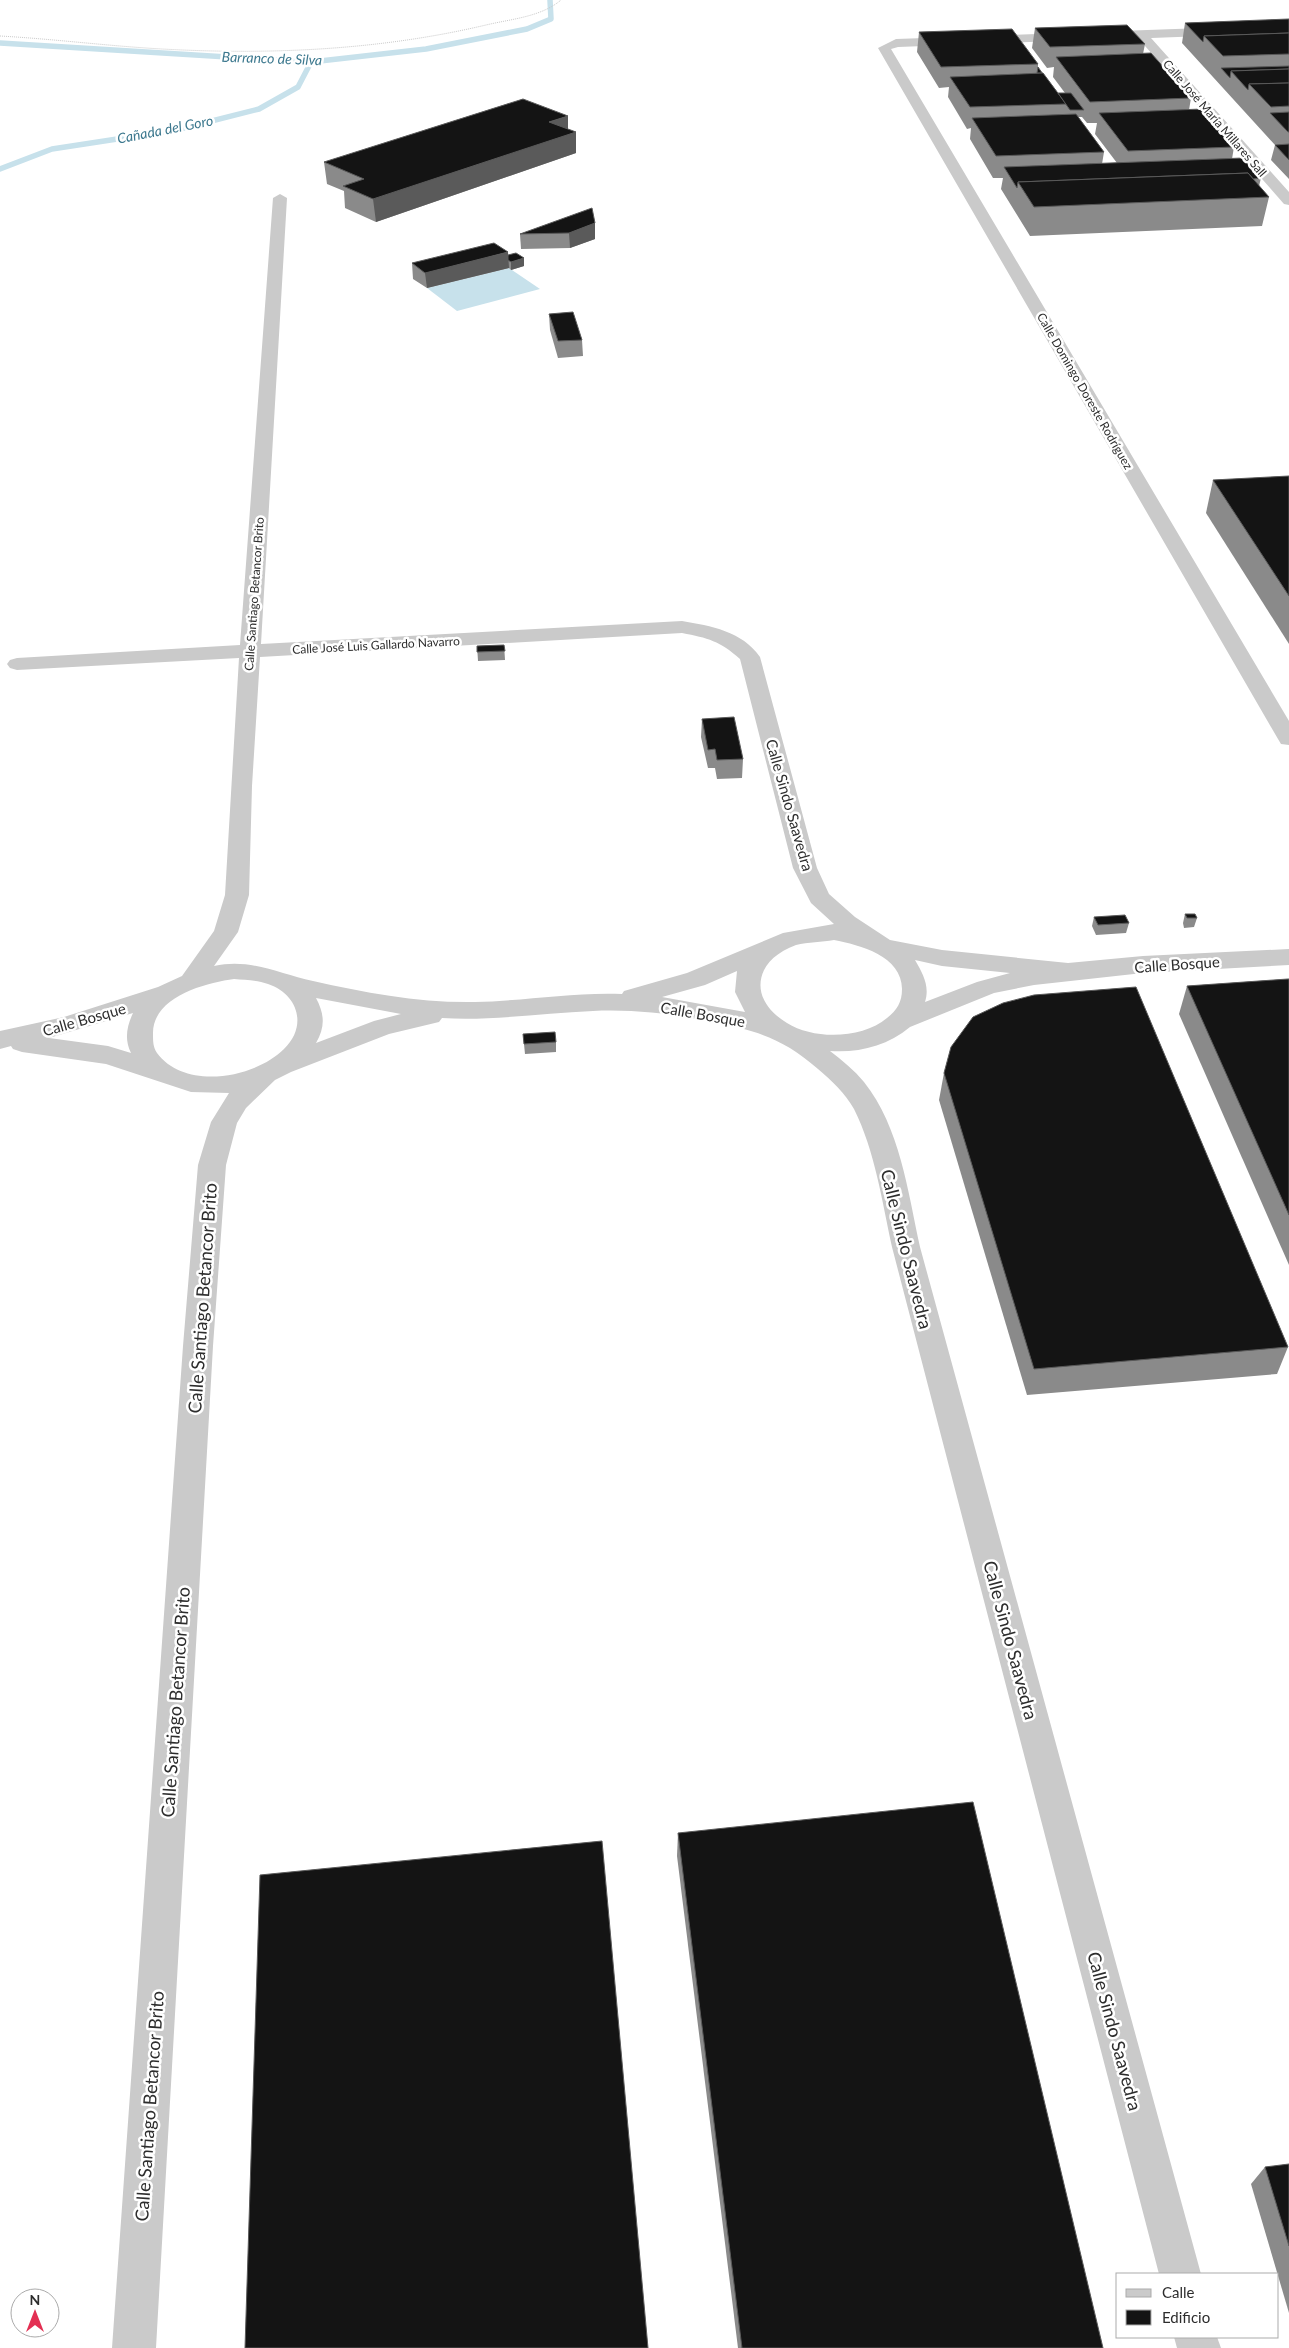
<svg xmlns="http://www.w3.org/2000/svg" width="1289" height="2348" font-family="Lato,sans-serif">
  <rect width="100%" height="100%" fill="#fff"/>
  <path fill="#c7e1eb" d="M 509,268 L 540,289 L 457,311 L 427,288 Z"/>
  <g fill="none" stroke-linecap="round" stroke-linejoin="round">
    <g stroke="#c7e1eb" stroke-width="5.5">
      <path d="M 0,43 L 311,62 L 426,49 L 527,29 L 551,19 L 550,0"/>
      <path d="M 0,169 L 52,149 L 176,130 L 259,109 L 298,87 L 311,62"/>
    </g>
    <path stroke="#cacaca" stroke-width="1" stroke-dasharray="1 1" stroke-linecap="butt" d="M 0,36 C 54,39 108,46 162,49 C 271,55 380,50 486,25 C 511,19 541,17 561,0"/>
    <g fill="#cacaca" fill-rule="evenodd">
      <path d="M 1289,25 L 1289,33 L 1151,38 L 1289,192 L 1289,205 L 1284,204 L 1138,38 L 898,47 L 891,49 L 1289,721 L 1289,745 L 1281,744 L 1278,739 L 878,48 L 896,39 Z"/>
      <path d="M 280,194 L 287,198 L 261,644 L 682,621 C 711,626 742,631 760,657 L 817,868 L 829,894 L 855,917 L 890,940 L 942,950 L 1068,963 L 1143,956 L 1289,949 L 1289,965 L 1143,973 L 1034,985 L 994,993 L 910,1027 C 887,1046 859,1053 830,1051 C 842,1060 854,1070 864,1082 C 900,1127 908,1192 920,1247 L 1201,2274 L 1159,2274 L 892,1247 C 882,1201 875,1151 854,1109 C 845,1093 832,1081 818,1069 C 784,1039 758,1031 713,1022 C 674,1014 633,1009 593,1011 C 542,1013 492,1021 442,1018 L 439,1022 L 389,1034 L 291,1072 L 275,1080 L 246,1108 L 237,1123 L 226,1165 L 213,1346 L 156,2348 L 112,2348 L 183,1346 L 198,1165 L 211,1122 L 229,1093 L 191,1092 L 106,1064 L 22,1052 L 13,1049 L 11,1046 L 0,1049 L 0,1031 L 64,1017 L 158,987 L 182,976 L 214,931 L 225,895 L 239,658 L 17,670 L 10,668 L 7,664 L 10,660 L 17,658 L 240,645 L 273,198 ZM 682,633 C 708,638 720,641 740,659 L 793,868 L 811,903 L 834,924 L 783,933 L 687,973 L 624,991 L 622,994 C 573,992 524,1001 475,1002 C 420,1003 366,993 313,981 C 279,974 251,958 214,966 L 238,932 L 249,895 L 252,786 L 260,657 ZM 834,940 C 860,945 902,956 902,989 C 902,1002 897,1010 887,1018 C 862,1039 814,1040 787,1023 C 747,999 754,960 796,945 C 808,942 822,942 834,940 ZM 915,960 L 942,966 L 1010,973 L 977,982 L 925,1002 C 930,986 923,974 915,960 ZM 737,971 L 735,992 L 745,1012 L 662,997 L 705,985 ZM 234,979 C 245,980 257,980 268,984 C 298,994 308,1026 284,1049 C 255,1078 185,1091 157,1053 C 153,1047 153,1041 153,1034 C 152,997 205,983 234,979 ZM 316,998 L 401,1014 L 374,1021 L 316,1043 C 325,1027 325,1015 316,998 ZM 133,1013 C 127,1026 124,1039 131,1053 L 108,1046 L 49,1038 Z"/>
      <path d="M 1174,2337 L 1217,2337 L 1221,2348 L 1177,2348 Z"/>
    </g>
  </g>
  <g fill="#8a8a8a" fill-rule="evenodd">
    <path d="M 1289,19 L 1289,179 L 1271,160 L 1275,145 L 1182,43 L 1185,23 Z"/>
    <path d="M 1035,28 L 1145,44 L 1143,54 L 1191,98 L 1189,110 L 1234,147 L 1232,159 L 1261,178 L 1259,186 L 1269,197 L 1262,226 L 1030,236 L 1001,189 L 1003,178 L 993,178 L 970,139 L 971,128 L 967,129 L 948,97 L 949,87 L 939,88 L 917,52 L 919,32 L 1038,64 L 1038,67 L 1058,93 L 1065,93 L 1053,77 L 1054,67 L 1047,68 L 1032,48 ZM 1078,117 L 1082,117 L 1087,123 L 1097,123 L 1095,134 L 1117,163 L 1102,164 L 1104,152 Z"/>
    <path d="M 576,153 L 376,222 L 345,208 L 344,191 L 327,184 L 324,162 Z"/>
    <path d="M 595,223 L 595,239 L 570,248 L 521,249 L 520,234 Z"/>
    <path d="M 508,255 L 524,266 L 511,270 L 509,268 L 427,288 L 413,279 L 412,263 Z"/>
    <path d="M 549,314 L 582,340 L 583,356 L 558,358 L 550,330 Z"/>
    <path d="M 1289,476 L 1289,644 L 1206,513 L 1213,480 Z"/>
    <path d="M 504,645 L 505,660 L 478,661 L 477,646 Z"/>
    <path d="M 702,719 L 743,759 L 742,778 L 717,779 L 715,768 L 708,768 L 701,737 Z"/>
    <path d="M 1185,914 L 1197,918 L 1194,927 L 1184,928 L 1183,923 Z"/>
    <path d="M 1094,917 L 1129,923 L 1126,933 L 1096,935 L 1092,926 Z"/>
    <path d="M 1289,979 L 1289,1265 L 1179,1014 L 1187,986 Z"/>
    <path d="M 523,1034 L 556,1042 L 556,1052 L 525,1054 Z"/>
    <path d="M 944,1073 L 1288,1347 L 1277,1374 L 1027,1395 L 939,1100 Z"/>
    <path d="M 678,1833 L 1103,2348 L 738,2348 L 677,1856 Z"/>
    <path d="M 1289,2164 L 1289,2313 L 1251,2184 L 1265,2167 Z"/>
  </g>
  <g fill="#5a5a5a">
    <path d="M 568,116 L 568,134 L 576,132 L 576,153 L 376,222 L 373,199 L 549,122 Z"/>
    <path d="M 595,223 L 595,239 L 570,248 L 569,233 Z"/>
    <path d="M 508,252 L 509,268 L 427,288 L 425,273 Z"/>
    <path d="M 524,258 L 524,266 L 511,270 L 511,262 Z"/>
  </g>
  <g fill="#141414" stroke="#5a5a5a">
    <path d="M 1289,19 L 1289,33 L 1204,36 L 1203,42 L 1185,23 Z"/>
    <path d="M 1127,25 L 1145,44 L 1050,47 L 1035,28 Z"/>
    <path d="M 1012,29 L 1038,64 L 941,67 L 919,32 Z"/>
    <path d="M 1289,33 L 1289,54 L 1223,56 L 1204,36 Z"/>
    <path d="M 1151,53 L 1191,98 L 1090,102 L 1056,57 Z"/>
    <path d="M 1289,66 L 1289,69 L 1231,71 L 1230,78 L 1221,68 Z"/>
    <path d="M 1038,67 L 1042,73 L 1037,73 Z"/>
    <path d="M 1289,69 L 1289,83 L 1249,84 L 1248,90 L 1231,71 Z"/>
    <path d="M 1043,73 L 1066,104 L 970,107 L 950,77 Z"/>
    <path d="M 1289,83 L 1289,106 L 1271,107 L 1249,84 Z"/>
    <path d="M 1058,93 L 1071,93 L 1084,110 L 1070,110 Z"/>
    <path d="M 523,99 L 568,116 L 549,122 L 576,132 L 373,199 L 343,186 L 364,179 L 324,162 Z"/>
    <path d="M 1202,109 L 1234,147 L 1128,151 L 1099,113 Z"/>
    <path d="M 1289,112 L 1289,132 L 1288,132 L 1270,113 Z"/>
    <path d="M 1076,114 L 1104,152 L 996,156 L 972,118 Z"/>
    <path d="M 1289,144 L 1289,160 L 1275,145 Z"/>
    <path d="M 1243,158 L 1261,178 L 1253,179 L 1248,173 L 1018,182 L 1017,188 L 1004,167 Z"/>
    <path d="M 1248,173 L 1269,197 L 1034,207 L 1018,182 Z"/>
    <path d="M 592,208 L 595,223 L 569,233 L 520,234 Z"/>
    <path d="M 494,243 L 508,252 L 425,273 L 412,263 Z"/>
    <path d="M 516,253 L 524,258 L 511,262 L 508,260 L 508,255 Z"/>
    <path d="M 573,312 L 582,340 L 558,341 L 549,314 Z"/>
    <path d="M 1289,476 L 1289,596 L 1213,480 Z"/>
    <path d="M 504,645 L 505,651 L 477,652 L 477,646 Z"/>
    <path d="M 734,717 L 743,759 L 717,760 L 715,749 L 708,750 L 702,719 Z"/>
    <path d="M 1185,914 L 1195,914 L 1197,918 L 1187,918 Z"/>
    <path d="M 1125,915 L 1129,923 L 1098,925 L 1094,917 Z"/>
    <path d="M 1288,979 L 1289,979 L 1289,1215 L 1187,986 Z"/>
    <path d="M 1136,987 L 1288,1347 L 1034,1369 L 944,1073 L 951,1047 L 973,1017 L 1003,1003 L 1034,995 Z"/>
    <path d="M 555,1032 L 556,1042 L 524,1044 L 523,1034 Z"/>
    <path d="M 973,1802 L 1103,2348 L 742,2348 L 678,1833 Z"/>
    <path d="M 602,1841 L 648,2348 L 245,2348 L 260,1875 Z"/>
    <path d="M 1289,2164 L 1289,2246 L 1265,2167 Z"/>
  </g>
  <g text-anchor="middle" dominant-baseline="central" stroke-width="5" stroke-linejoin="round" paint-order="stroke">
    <g font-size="12" fill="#2d2d2d" stroke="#fff">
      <text transform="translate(1215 118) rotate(49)">Calle José María Millares Sall</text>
      <text transform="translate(1085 391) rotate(60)">Calle Domingo Doreste Rodríguez</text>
      <text transform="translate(254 594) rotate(-86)">Calle Santiago Betancor Brito</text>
      <text transform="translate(376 645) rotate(-3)">Calle José Luis Gallardo Navarro</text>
    </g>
    <g font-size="14" font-style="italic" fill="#3c788e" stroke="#fff">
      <text transform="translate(272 58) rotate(2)">Barranco de Silva</text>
      <text transform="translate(165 129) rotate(-11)">Cañada del Goro</text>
    </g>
    <g font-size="15" fill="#2d2d2d" stroke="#fff">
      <text transform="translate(790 805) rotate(74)">Calle Sindo Saavedra</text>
      <text transform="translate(1177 964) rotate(-4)">Calle Bosque</text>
      <text transform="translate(703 1014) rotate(10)">Calle Bosque</text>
      <text transform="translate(84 1019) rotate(-16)">Calle Bosque</text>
    </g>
    <g font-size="18" fill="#2d2d2d" stroke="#fff">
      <text transform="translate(907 1249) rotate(76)">Calle Sindo Saavedra</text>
      <text transform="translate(202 1298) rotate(-86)">Calle Santiago Betancor Brito</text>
      <text transform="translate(1011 1640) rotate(75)">Calle Sindo Saavedra</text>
      <text transform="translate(175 1702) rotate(-86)">Calle Santiago Betancor Brito</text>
      <text transform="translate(1115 2031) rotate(75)">Calle Sindo Saavedra</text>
      <text transform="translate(149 2106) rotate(-86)">Calle Santiago Betancor Brito</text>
    </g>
  </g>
  <rect x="1116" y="2273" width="162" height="65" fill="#ffffff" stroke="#ababab"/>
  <rect x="1126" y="2289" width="25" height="8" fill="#cacaca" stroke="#ababab"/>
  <text x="1162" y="2298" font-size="15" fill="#2d2d2d">Calle</text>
  <rect x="1126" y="2310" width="25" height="15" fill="#141414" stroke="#ababab"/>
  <text x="1162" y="2323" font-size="15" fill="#2d2d2d">Edificio</text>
  <g transform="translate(35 2313)"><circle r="24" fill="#ffffff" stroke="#ababab"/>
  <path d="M0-4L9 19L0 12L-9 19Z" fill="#e33053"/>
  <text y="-8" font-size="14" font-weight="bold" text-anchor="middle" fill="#2d2d2d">N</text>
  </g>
</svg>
